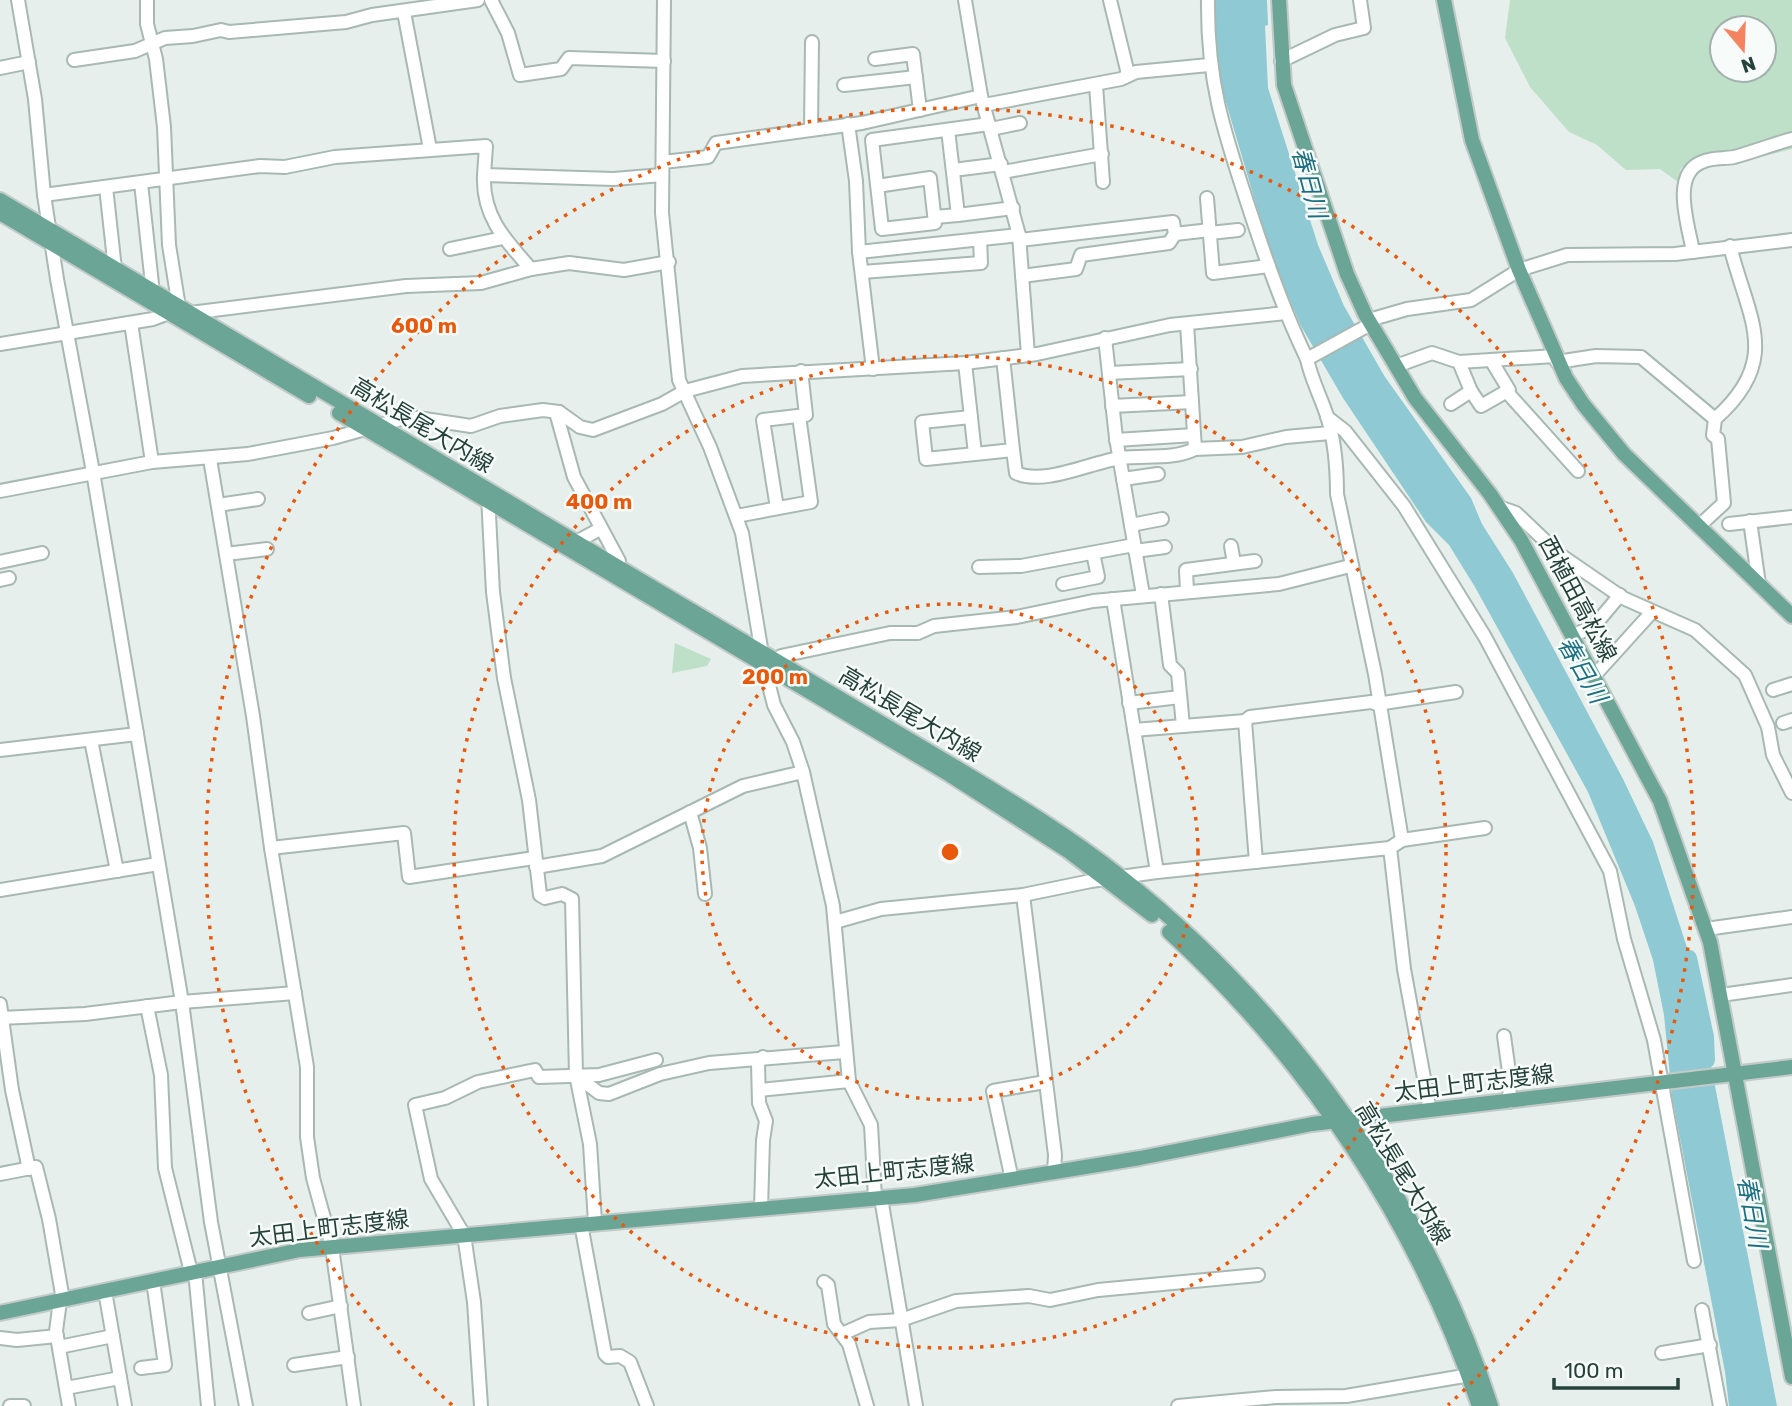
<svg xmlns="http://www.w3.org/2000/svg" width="1792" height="1406" font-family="Rubik,'Noto Sans JP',sans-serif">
  <rect width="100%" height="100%" fill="#e6efeb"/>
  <g fill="#bfe0c8" fill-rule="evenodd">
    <path d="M 1510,0 L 1792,0 L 1792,149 L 1737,163 L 1703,158 L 1681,168 L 1678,182 L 1660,169 L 1626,170 L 1597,145 L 1569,132 L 1530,87 L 1505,38 ZM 1722,28 L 1764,28 L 1764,70 L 1722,70 Z"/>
    <path d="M 675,643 L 711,659 L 707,666 L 672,673 Z"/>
  </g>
  <path fill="#8ec9d4" d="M 1215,0 L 1267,0 L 1268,25 L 1265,26 L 1268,88 L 1318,245 L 1344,306 L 1385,377 L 1471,498 L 1482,524 L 1513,573 L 1623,779 L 1653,842 L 1690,957 L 1777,1406 L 1729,1406 L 1725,1372 L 1672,1096 L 1664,1015 L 1653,960 L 1635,906 L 1588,792 L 1475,587 L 1449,545 L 1426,522 L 1343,398 L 1301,326 L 1273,262 L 1215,65 L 1213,39 Z"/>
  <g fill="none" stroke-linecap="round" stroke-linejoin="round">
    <path stroke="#8ec9d4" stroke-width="16" d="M 1689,958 L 1706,1037 L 1707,1060"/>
    <defs>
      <g id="minor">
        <path d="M 18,0 L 35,99 L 44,195 L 57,279 L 93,472 L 182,1002 L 211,1222 L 246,1406"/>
        <path d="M 147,0 L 147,24 L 156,59 L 164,127 L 169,245 L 179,307"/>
        <path d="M 491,0 L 508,33 L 520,75 L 561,69 L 569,58 L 664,61"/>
        <path d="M 664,0 L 662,213 L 679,380 L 710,447 L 742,533 L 764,666 L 774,705 L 793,742 L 803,772 L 833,906 L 849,1081 L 871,1125 L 875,1198"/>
        <path d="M 965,0 L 981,96 L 1019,235 L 1028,355"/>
        <path d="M 1110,0 L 1128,74"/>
        <path d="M 1208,0 C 1207,85 1225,135 1251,214 C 1267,263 1284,312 1307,359 L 1367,326 L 1369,320 L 1407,309 L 1471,300 L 1519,270 L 1567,255 L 1675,254 L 1792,240"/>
        <path d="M 404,12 L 430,149"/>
        <path d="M 875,59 L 913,54 L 920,110"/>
        <path d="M 74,60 L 135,51 L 165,38 L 193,36 L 221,30 L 229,32 L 346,22 L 372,15 L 478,0"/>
        <path d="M 1281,61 L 1335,35 L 1364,28 L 1360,0"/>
        <path d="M 0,68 L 29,62"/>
        <path d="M 844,85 L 916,77"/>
        <path d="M 1096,85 L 1103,182"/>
        <path d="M 984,105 L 1121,79 L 1136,72 L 1209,65"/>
        <path d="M 848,124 L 856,181 L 859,252"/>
        <path d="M 811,128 L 812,42"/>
        <path d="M 991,129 L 1020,123"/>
        <path d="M 663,162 L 708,157 L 716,143 L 862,123 L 981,96"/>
        <path d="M 953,170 L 1001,164"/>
        <path d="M 1003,172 L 1102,154"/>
        <path d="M 484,175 C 482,216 505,240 531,269 L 569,263 L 624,270 L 669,262"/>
        <path d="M 141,183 L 152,284"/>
        <path d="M 877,186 L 930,178 L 935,223 L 882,229 L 872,140 L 989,124"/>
        <path d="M 106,187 L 115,269"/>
        <path d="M 44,195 L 260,166 L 285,167 L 335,157 L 486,146 L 484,175 L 614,179 L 662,175"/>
        <path d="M 1207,198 L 1213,273 L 1269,266"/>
        <path d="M 958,215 L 1013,208"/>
        <path d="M 935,217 L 958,215 L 948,130"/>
        <path d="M 1210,233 L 1238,230"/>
        <path d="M 1020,240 L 1173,222 L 1175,234"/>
        <path d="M 450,249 L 503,238"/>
        <path d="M 1693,252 C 1689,227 1670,174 1702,162 C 1713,157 1724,159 1734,157 C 1753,152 1773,144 1792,139"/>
        <path d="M 862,272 L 981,263 L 980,240"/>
        <path d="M 1022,276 L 1076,269 L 1081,255 L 1169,243 L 1175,234 L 1210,230"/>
        <path d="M 190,313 L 406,286 L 481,283 L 531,269"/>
        <path d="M 131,323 L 152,462"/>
        <path d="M 1105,338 L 1116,438 L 1143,595"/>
        <path d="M 0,344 L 153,319 L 169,313"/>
        <path d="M 1307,359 C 1311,379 1321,397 1327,416 C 1335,441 1337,468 1337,494 L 1375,674 L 1402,840 L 1390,848"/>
        <path d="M 1459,362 L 1555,356"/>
        <path d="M 1557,362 L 1596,356 L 1641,357 L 1715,419"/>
        <path d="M 965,363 L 975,454 L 1013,450 L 1003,358"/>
        <path d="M 1396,366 L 1432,353 L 1459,362 L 1471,391 L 1451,404"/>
        <path d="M 873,369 L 859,252 L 1019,235"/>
        <path d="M 1109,373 L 1191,369"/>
        <path d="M 1471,391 L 1481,406 L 1509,390 L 1491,360"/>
        <path d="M 1506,391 L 1578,471"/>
        <path d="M 1112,406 L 1192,402"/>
        <path d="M 559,412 L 557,416 L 574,477 L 619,561 L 617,567"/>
        <path d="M 971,417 L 922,422 L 926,459 L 975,454"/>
        <path d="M 1327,417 L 1345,431 L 1404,506 L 1485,637 L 1610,871 L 1624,939 L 1654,1040 L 1694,1261"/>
        <path d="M 1116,440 L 1194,435"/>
        <path d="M 1195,449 L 1242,447 L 1286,437 L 1330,433"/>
        <path d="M 1013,450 L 1016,473 C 1044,486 1091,462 1121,458 C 1146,455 1172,460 1195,449 L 1187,324"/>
        <path d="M 210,459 L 253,716 L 271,848 L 404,833 L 409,877 L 534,858"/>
        <path d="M 1123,479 L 1158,474"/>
        <path d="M 0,491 L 152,462 L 248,454 L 333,438 L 401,419 L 418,418 L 471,426 L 500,416 L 543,410 L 559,412 L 580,427 L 593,430 L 662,404 L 685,391 L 742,376 L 965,363 L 1037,354 L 1170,325 L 1286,313"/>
        <path d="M 488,496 L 493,592 L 504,678 L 529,800 L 540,895 L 545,898 L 562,894 L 572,899 L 576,1075 L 590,1144 L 595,1222"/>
        <path d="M 218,505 L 258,499"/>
        <path d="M 1499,507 L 1516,513 L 1559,554 L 1623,598 L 1695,630 L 1745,675 L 1768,727 L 1773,755 L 1792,793"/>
        <path d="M 777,508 L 763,420 L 806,415 L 801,371"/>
        <path d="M 736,516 L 811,502 L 799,416"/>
        <path d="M 1750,521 L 1759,584"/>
        <path d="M 1729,524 L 1792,517"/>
        <path d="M 1131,525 L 1162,519"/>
        <path d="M 1699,526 L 1724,503 L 1718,439 L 1713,435 L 1715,419 C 1783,359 1748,319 1730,246"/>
        <path d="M 576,542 L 600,529"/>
        <path d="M 1231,546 L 1234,563"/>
        <path d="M 1135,551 L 1165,547"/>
        <path d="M 226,554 L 267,549"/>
        <path d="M 0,562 L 42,553"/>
        <path d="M 979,567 L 1021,566 L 1134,545"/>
        <path d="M 0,580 L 9,578"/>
        <path d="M 1063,584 L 1098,577 L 1093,553"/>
        <path d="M 1187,592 L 1186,570 L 1255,561"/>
        <path d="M 1113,599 L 1157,872"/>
        <path d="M 1572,636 L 1594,626 L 1620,595"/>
        <path d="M 777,661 L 781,656 L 890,633 L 918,633 L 934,626 L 1017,617 L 1093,601 L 1279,584 L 1350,566"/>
        <path d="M 1594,676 L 1651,613"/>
        <path d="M 1773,690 L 1792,684"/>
        <path d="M 1129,703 L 1180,697"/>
        <path d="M 1245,721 L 1250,717 L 1371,702 L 1377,704 L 1456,692"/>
        <path d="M 1783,723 L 1792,720"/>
        <path d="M 1183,726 L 1245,721 L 1256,862"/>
        <path d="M 1134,730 L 1183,726 L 1178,673 L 1170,665 L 1161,594"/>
        <path d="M 91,740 L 117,871"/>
        <path d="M 0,750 L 137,734"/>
        <path d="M 690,812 L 700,848 L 705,894"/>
        <path d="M 1402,840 L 1485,828"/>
        <path d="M 271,848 L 307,1067 L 307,1137 L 313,1178 L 332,1247 L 354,1406"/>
        <path d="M 536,867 L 602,856 L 743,786 L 803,772"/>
        <path d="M 0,890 L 158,864"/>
        <path d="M 1023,895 L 1055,1155 L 1054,1173"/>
        <path d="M 835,922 L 881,909 L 1023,895 L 1091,881 L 1157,872 L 1390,848 L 1404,969 L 1430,1111"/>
        <path d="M 1706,929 L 1792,917"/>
        <path d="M 1721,995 L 1792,985"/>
        <path d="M 0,1004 L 12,1090 L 29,1169"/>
        <path d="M 147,1006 L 161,1075 L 165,1168 L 191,1272"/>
        <path d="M 0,1018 L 85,1014 L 182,1002 L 295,993"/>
        <path d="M 1504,1036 L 1510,1079 L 1509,1102"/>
        <path d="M 582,1080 L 599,1093 L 609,1094 L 660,1074 L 709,1063 L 844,1052"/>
        <path d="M 759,1090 L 849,1081"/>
        <path d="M 0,1174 L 36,1167 L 49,1219 L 63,1300"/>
        <path d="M 1012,1180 L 993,1091 L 1045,1082"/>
        <path d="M 881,1198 L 916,1406"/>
        <path d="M 761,1208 L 763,1140 L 766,1121 L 759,1103 L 758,1063 L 763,1057"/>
        <path d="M 581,1224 L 605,1354 L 608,1357 L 620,1356 L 630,1362 L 647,1406"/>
        <path d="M 195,1272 L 208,1406"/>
        <path d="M 824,1282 L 828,1285 L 834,1324 L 849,1344 L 867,1406"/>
        <path d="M 105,1291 L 125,1406"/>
        <path d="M 60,1301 L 56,1331 L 69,1406"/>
        <path d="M 1702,1310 L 1720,1406"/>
        <path d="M 309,1313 L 341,1306"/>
        <path d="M 842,1334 L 869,1322 L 901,1320 L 956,1301 L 1029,1296 L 1050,1300 L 1098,1290 L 1258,1275"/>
        <path d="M 0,1338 L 17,1340 L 57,1336"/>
        <path d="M 59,1347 L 113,1336"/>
        <path d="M 1662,1353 L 1710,1345"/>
        <path d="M 294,1365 L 348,1357"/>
        <path d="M 141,1368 L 165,1365 L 153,1281"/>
        <path d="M 66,1388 L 120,1378"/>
        <path d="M 10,1406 L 24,1406"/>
        <path d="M 481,1406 L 474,1302 L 464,1235 L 431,1179 L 415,1105 L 445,1098 L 478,1082 L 535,1070 L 539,1077 L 599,1075 L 656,1060"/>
        <path d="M 1178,1406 L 1276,1397 L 1346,1396 L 1476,1374"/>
      </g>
      <g id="major">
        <path d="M 1279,0 L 1284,85 L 1347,274 L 1365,314 L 1415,398 L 1490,494 L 1521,540 L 1660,801 L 1710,942 L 1792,1377"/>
        <path d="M 1444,0 L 1472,140 L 1519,270 L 1566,378 L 1583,404 L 1624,454 L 1792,616"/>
        <path d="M 0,200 L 952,765 C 1010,800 1067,834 1120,876 C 1289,1009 1425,1201 1491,1406"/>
        <path d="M 0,213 L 309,396"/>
        <path d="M 339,413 L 950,775 L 1068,851 L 1152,915"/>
        <path d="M 1169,932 C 1309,1061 1418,1225 1479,1406"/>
        <path d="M 0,1313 L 300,1250 L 915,1195 L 1140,1158 L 1312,1124 L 1792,1067"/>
      </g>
    </defs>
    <use href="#minor" stroke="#a8b8b2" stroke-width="16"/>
    <use href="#major" stroke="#c2cac8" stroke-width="18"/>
    <use href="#minor" stroke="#fff" stroke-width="12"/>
    <use href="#major" stroke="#6aa596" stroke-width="14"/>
  </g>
  <g fill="none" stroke="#e8590c" stroke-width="3.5" stroke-dasharray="3.5 7">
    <circle cx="950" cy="852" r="248"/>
    <circle cx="950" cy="852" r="496"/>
    <path d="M452 1405A744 744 0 1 1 1448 1405"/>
  </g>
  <g text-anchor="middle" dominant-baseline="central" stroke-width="5" stroke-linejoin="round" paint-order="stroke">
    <g font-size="23" fill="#24423a" stroke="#f7fbf9">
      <text transform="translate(422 425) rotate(31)">高松長尾大内線</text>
      <text transform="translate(1578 599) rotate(62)">西植田高松線</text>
      <text transform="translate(910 714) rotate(31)">高松長尾大内線</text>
      <text transform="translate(1474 1083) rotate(-7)">太田上町志度線</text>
      <text transform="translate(894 1171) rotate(-6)">太田上町志度線</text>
      <text transform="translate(1403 1173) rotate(59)">高松長尾大内線</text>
      <text transform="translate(329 1228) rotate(-7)">太田上町志度線</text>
    </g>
    <g font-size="24" font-style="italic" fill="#1c6f80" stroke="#f7fbf9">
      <text transform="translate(1309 183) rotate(75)">春日川</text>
      <text transform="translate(1582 670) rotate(60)">春日川</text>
      <text transform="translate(1752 1212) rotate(80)">春日川</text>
    </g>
  </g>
  <circle cx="950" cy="852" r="10" fill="#e8590c" stroke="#f7fbf9" stroke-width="3.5"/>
  <g font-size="21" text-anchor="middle" font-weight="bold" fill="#e8590c" stroke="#f7fbf9" stroke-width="5" stroke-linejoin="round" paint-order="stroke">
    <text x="424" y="333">600 m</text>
    <text x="599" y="509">400 m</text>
    <text x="775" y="684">200 m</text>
  </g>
  <g transform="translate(1743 49) rotate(161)"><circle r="33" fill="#f7fbf9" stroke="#a3b1ad" stroke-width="2"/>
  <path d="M0-5L12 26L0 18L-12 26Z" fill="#f4845f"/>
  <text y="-10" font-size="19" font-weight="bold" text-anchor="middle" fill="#24423a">N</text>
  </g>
  <path d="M1554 1378v10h124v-10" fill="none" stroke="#24423a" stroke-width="3.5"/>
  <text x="1564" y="1378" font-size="21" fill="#24423a" stroke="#f7fbf9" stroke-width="5" paint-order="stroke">100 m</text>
</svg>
